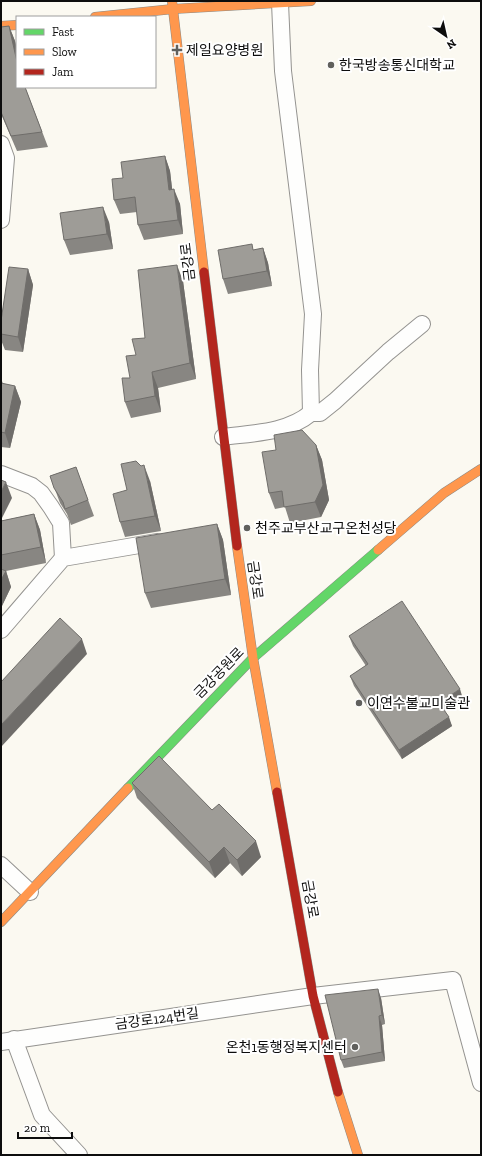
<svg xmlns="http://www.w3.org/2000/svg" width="482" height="1156" font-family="'Zilla Slab','Noto Sans KR',serif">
  <rect width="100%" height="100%" fill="#fbf9f1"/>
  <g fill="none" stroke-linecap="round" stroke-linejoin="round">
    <defs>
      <g id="street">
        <path d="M 280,3 L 283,71 L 313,314 L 310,370 L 311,413 L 320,413 L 335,401 L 388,352 L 422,324"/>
        <path d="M 1,144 L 6,158 L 1,220"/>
        <path d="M 223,437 C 253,433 287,433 311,413"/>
        <path d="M 1,474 L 32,486 L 41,493 L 51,507 L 61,523 L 63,558"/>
        <path d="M 1,630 L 63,558 L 157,542"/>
        <path d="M 1,865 L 30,892"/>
        <path d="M 14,1039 L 42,1115 L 79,1155"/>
        <path d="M 1,1042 L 313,996 L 453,980 L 481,1083"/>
      </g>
      <path id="fast" d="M 128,788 L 253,658 L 378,550"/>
      <g id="slow">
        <path d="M 172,1 L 204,272"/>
        <path d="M 95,17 L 173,9 L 311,1"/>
        <path d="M 1,26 L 17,25"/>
        <path d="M 237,546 L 253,658 L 277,792"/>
        <path d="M 378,550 L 444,493 L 481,469"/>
        <path d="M 1,922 L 128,788"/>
        <path d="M 338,1092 L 358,1155"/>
      </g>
      <g id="jam">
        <path d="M 204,272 L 237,546"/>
        <path d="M 277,792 L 313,996 L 338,1092"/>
      </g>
    </defs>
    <use href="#street" stroke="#949390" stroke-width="18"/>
    <use href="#fast" stroke="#8b8a86" stroke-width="10"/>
    <use href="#slow" stroke="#8b8a86" stroke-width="10"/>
    <use href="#jam" stroke="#8b8a86" stroke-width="10"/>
    <use href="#street" stroke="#fefefd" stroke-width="16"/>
    <use href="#fast" stroke="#63d668" stroke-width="9"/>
    <use href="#slow" stroke="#ff974d" stroke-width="9"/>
    <use href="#jam" stroke="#b3261e" stroke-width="9"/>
  </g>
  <g fill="#888682">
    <path d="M 9,26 L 15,41 L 17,50 L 17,87 L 25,87 L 48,147 L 17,151 L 1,114 L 1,27 Z"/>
    <path d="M 165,156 L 170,171 L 172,189 L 180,204 L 183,234 L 144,240 L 138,225 L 137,212 L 120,214 L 114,200 Z"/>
    <path d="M 109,222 L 113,249 L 70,255 L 64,240 Z"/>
    <path d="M 263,248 L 268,263 L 272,286 L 228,294 L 223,279 L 254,250 Z"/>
    <path d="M 28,269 L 33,285 L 23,352 L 5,350 L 1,340 L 1,321 Z"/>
    <path d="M 183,281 L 196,379 L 158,388 L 161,412 L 131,418 L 125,402 L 136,355 L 145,338 Z"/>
    <path d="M 1,378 L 3,384 L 15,386 L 21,402 L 10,448 L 1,447 Z"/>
    <path d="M 316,445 L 322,460 L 329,500 L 321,517 L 290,523 L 285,507 L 275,509 L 269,493 Z"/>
    <path d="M 76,467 L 94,516 L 71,525 L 67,514 L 60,503 L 50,476 Z"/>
    <path d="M 150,481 L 161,531 L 125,537 L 120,522 L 127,490 Z"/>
    <path d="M 34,514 L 40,530 L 46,563 L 6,571 L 11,587 L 1,608 L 1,521 Z"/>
    <path d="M 217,524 L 223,540 L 231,595 L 151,608 L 145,593 Z"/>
    <path d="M 349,636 L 463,699 L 445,711 L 452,726 L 402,759 L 354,686 L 350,676 L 366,666 L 353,646 Z"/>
    <path d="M 132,783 L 212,810 L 261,857 L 242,876 L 230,863 L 215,878 L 137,798 Z"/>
    <path d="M 381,998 L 385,1024 L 382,1025 L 385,1061 L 344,1068 L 341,1060 Z"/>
  </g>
  <g fill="#6f6d6a">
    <path d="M 9,26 L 15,41 L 17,50 L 17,62 Z"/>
    <path d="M 165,156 L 170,171 L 174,205 L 169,190 Z"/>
    <path d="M 174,189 L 180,204 L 183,234 L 178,220 Z"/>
    <path d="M 103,207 L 109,222 L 113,249 L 107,234 Z"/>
    <path d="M 263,248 L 268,263 L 272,286 L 267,271 Z"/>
    <path d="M 177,265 L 183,281 L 196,379 L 190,363 Z"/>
    <path d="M 28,269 L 33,285 L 23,352 L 18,337 Z"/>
    <path d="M 152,372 L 158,388 L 161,412 L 155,396 Z"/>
    <path d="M 15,386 L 21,402 L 10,448 L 5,433 Z"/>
    <path d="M 316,445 L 322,460 L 329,500 L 321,517 L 315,502 Z"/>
    <path d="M 144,465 L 150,481 L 161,531 L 155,516 Z"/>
    <path d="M 6,482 L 12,498 L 1,520 L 1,492 Z"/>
    <path d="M 34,514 L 40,530 L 46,563 L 41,547 Z"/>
    <path d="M 217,524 L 223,540 L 231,595 L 225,579 Z"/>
    <path d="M 6,571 L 11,587 L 1,608 L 1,580 Z"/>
    <path d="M 82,639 L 87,654 L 1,747 L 1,725 Z"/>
    <path d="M 460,689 L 463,699 L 443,712 L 439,703 Z"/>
    <path d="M 449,717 L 452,726 L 402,759 L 399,750 Z"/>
    <path d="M 256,841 L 261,857 L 242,876 L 237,860 Z"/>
    <path d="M 224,847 L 230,863 L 215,878 L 209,862 Z"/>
    <path d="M 378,989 L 381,998 L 385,1024 L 382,1015 Z"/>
    <path d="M 379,1016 L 382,1025 L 385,1061 L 382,1052 Z"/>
  </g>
  <g fill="#9e9c97" stroke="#6f6d6a">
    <path d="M 9,26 L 17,62 L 17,87 L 25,87 L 42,132 L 11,136 L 1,112 L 1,27 Z"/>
    <path d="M 165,156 L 169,190 L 174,189 L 178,220 L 138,225 L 135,197 L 114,200 L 112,179 L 123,178 L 121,162 Z"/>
    <path d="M 103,207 L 107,234 L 64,240 L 60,213 Z"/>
    <path d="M 252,244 L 253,250 L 263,248 L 267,271 L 223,279 L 218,250 Z"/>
    <path d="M 177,265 L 190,363 L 152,372 L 155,396 L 125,402 L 122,378 L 130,378 L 126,356 L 136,355 L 132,339 L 145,338 L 138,270 Z"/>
    <path d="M 9,267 L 28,269 L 18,337 L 1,334 L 1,321 Z"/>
    <path d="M 1,379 L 1,383 L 15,386 L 5,433 L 1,432 Z"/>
    <path d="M 302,430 L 316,445 L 323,485 L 315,502 L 284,507 L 282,491 L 269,493 L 262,452 L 276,450 L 274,435 Z"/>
    <path d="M 136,461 L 141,466 L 144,465 L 155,516 L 120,522 L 113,494 L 127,490 L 121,464 Z"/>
    <path d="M 76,467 L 88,500 L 65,509 L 63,502 L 54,488 L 50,476 Z"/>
    <path d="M 1,480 L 6,482 L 1,492 Z"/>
    <path d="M 34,514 L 41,547 L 1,555 L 1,521 Z"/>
    <path d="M 217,524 L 225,579 L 145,593 L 136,538 Z"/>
    <path d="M 1,569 L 6,571 L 1,580 Z"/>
    <path d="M 402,601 L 460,689 L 439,703 L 449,717 L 399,750 L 350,676 L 368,664 L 349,636 Z"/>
    <path d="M 60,618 L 82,639 L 1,725 L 1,682 Z"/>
    <path d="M 159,756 L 212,810 L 219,804 L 256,841 L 237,860 L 224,847 L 209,862 L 132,783 Z"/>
    <path d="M 378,989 L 382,1015 L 379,1016 L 382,1052 L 341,1060 L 325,995 Z"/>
  </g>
  <g fill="#60605d" stroke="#fff" stroke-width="1.5">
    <path d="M175 44h4v4h4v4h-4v4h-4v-4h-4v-4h4z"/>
    <circle cx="331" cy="65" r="4"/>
    <circle cx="247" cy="528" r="4"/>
    <circle cx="359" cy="703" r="4"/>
    <circle cx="355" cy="1047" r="4"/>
  </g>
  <g text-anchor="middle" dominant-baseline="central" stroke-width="4" stroke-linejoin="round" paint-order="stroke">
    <g font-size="14" fill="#0d0d0d" stroke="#fff" text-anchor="start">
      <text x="186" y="50">제일요양병원</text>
      <text x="339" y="65">한국방송통신대학교</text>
      <text x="255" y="528">천주교부산교구온천성당</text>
      <text x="367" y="703">이연수불교미술관</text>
      <text x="347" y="1047" text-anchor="end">온천1동행정복지센터</text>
    </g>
    <g font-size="14" fill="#0d0d0d" stroke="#fff">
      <text transform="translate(188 262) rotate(-97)">금강로</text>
      <text transform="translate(255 580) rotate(82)">금강로</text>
      <text transform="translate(219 673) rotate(-46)">금강공원로</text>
      <text transform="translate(310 899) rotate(80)">금강로</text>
      <text transform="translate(157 1019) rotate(-8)">금강로124번길</text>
    </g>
  </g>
  <rect width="482" height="1156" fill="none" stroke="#0d0d0d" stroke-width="4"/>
  <rect x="16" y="16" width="140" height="72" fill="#ffffff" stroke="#9e9e9e"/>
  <rect x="24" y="29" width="20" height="6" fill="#63d668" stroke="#9e9e9e"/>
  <text x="52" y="36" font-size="12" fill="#0d0d0d">Fast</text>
  <rect x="24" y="49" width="20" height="6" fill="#ff974d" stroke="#9e9e9e"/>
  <text x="52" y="56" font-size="12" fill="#0d0d0d">Slow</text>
  <rect x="24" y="69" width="20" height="6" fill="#b3261e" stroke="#9e9e9e"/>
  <text x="52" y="76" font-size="12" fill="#0d0d0d">Jam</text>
  <g transform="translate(446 36) rotate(146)" stroke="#ffffff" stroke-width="3" paint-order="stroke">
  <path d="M0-3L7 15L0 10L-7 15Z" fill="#0d0d0d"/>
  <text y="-6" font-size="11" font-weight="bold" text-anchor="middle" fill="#0d0d0d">N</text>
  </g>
  <path d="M18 1132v6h54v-6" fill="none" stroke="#0d0d0d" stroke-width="2"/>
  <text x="24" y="1132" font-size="12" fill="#0d0d0d" stroke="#ffffff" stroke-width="3" paint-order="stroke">20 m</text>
</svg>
